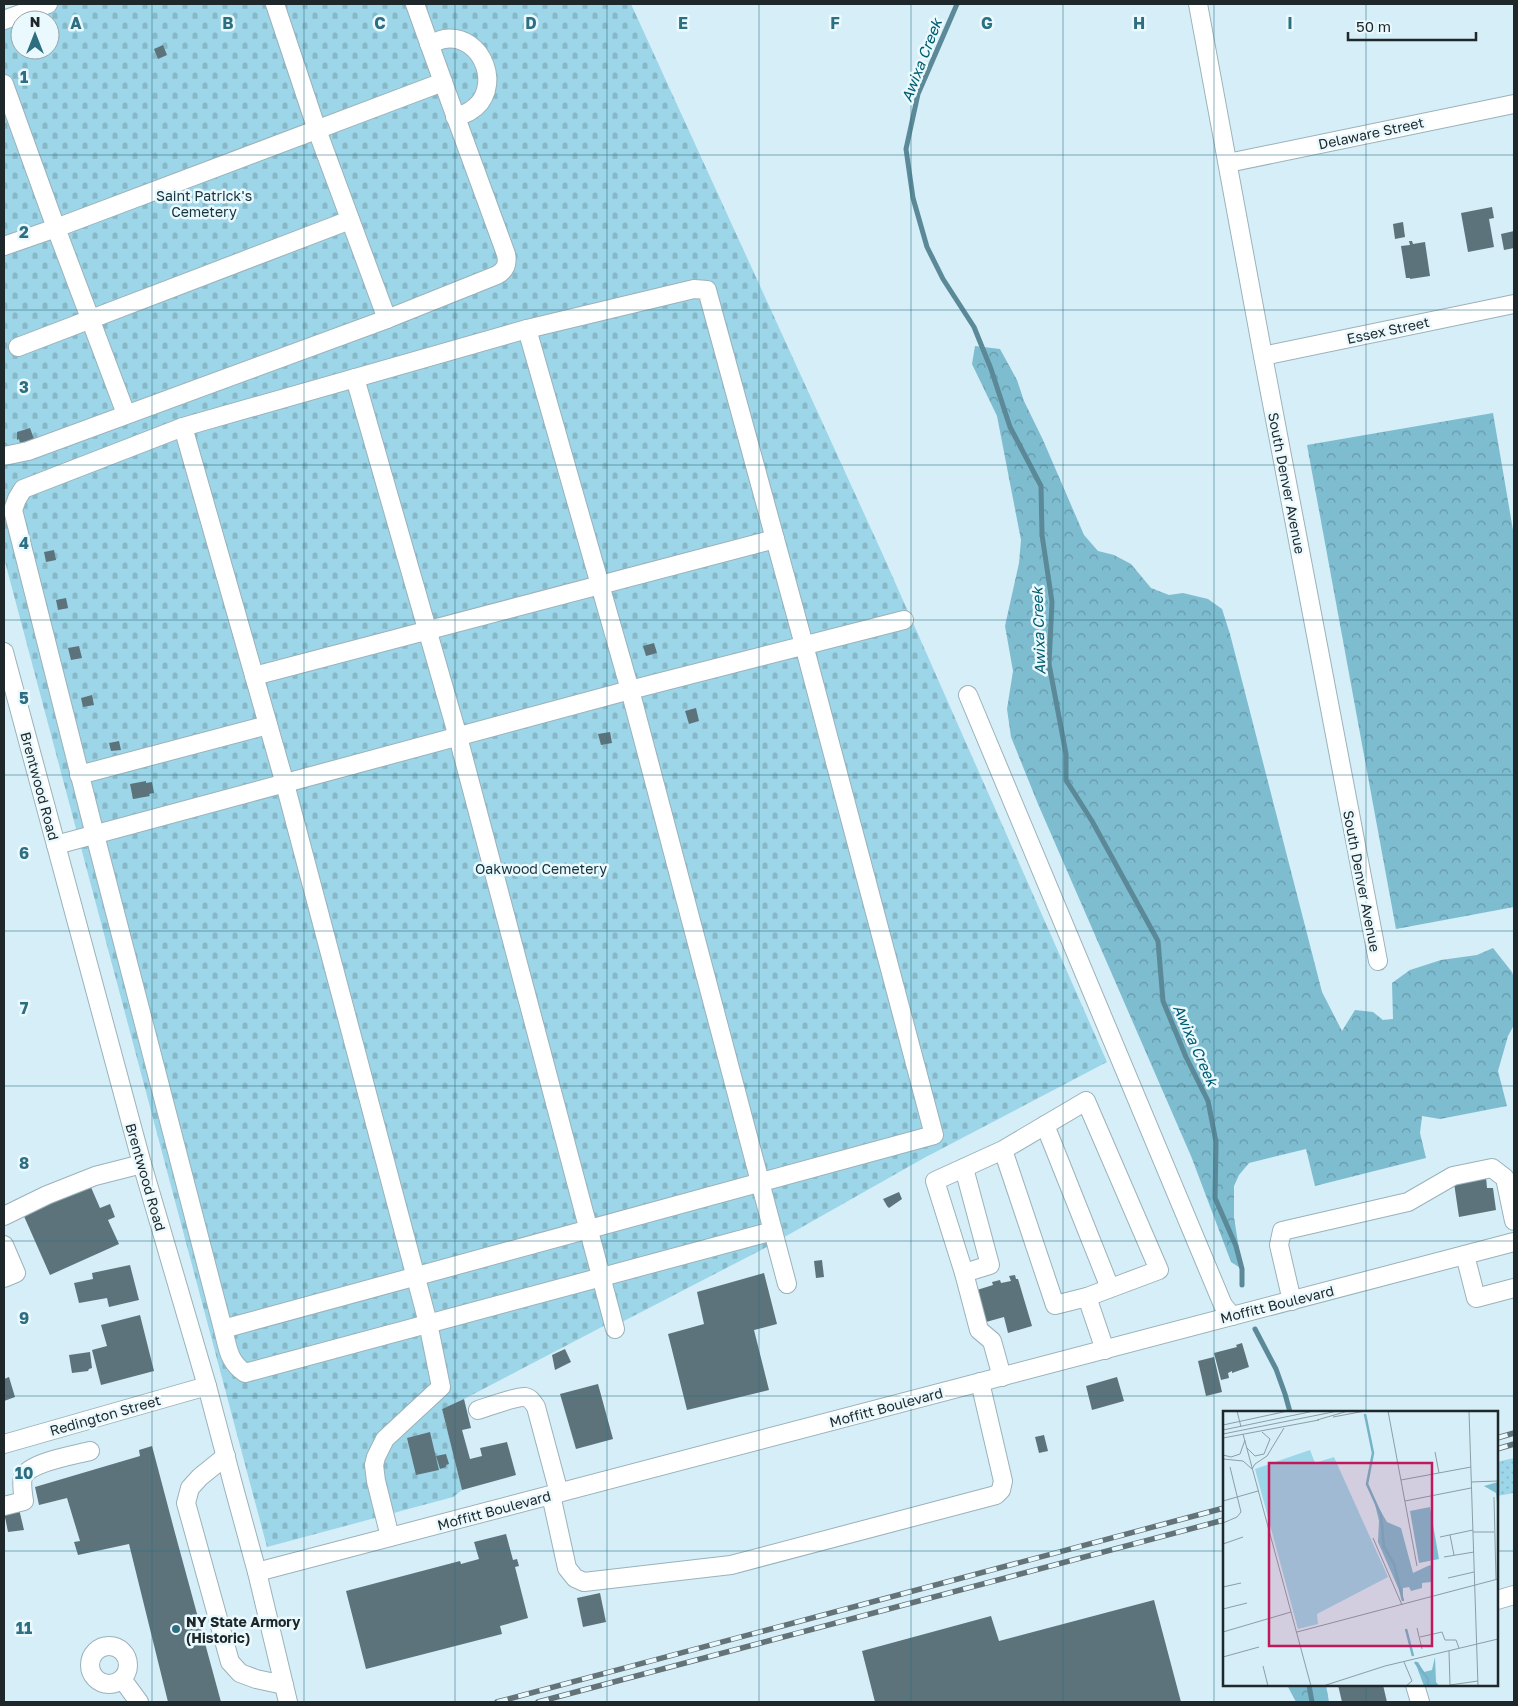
<svg xmlns="http://www.w3.org/2000/svg" width="1518" height="1706" font-family="'Golos Text',sans-serif">
  <defs>
    <pattern id="grass-dots" width="8" height="8" patternUnits="userSpaceOnUse" patternTransform="scale(1.25)"><rect width="8" height="8" fill="#9cd6e8"/><path d="M2 2h.1M6 6h.1" fill="none" stroke="#86b8c7" stroke-width="1.8" stroke-linecap="round"/></pattern>
    <pattern id="forest-crowns" width="20" height="18" patternUnits="userSpaceOnUse" patternTransform="scale(1.25)"><rect width="20" height="18" fill="#7ebcd0"/><path d="M2 6a3 3 0 1 1 6 0M12 15a3 3 0 1 1 6 0" fill="none" stroke="#6799a9"/></pattern>
    <pattern id="cemetery-stones" width="16" height="16" patternUnits="userSpaceOnUse" patternTransform="scale(1.25)"><rect width="16" height="16" fill="#9cd6e8"/><path d="M2 7V4a2 2 0 0 1 4 0v3zM10 15v-3a2 2 0 0 1 4 0v3z" fill="#86b8c7"/></pattern>
  </defs>
  <rect width="100%" height="100%" fill="#d5eef7"/>
  <path fill="url(#grass-dots)" d="M 1514,1458 L 1514,1493 L 1497,1496 L 1497,1462 Z"/>
  <g fill="url(#forest-crowns)">
    <path d="M 975,346 L 1000,349 L 1017,380 L 1024,401 L 1043,440 L 1084,535 L 1098,551 L 1114,555 L 1131,564 L 1151,588 L 1169,595 L 1183,593 L 1208,599 L 1222,609 L 1230,634 L 1322,992 L 1342,1031 L 1355,1010 L 1373,1012 L 1383,1020 L 1393,1019 L 1392,983 L 1410,970 L 1441,960 L 1477,955 L 1493,948 L 1512,972 L 1514,978 L 1514,1025 L 1508,1036 L 1498,1071 L 1507,1106 L 1440,1119 L 1422,1116 L 1420,1133 L 1426,1158 L 1315,1186 L 1306,1149 L 1249,1163 L 1239,1175 L 1234,1186 L 1234,1217 L 1242,1269 L 1231,1262 L 1191,1156 L 1038,804 L 1011,737 L 1007,709 L 1013,671 L 1005,626 L 1019,563 L 1021,540 L 997,416 L 972,364 Z"/>
    <path d="M 1493,413 L 1514,536 L 1514,907 L 1396,929 L 1307,445 Z"/>
    <path d="M 1287,1685 L 1326,1685 L 1329,1702 L 1296,1702 Z"/>
  </g>
  <path fill="url(#cemetery-stones)" fill-rule="evenodd" d="M 20,4 L 425,4 L 425,5 L 429,4 L 631,4 L 883,555 L 1107,1062 L 924,1158 L 765,1248 L 620,1323 L 619,1318 L 464,1399 L 442,1409 L 462,1490 L 453,1497 L 267,1547 L 4,558 L 4,9 ZM 20,20 L 50,20 L 50,50 L 20,50 Z"/>
  <g fill="none" stroke-linecap="round" stroke-linejoin="round">
    <g stroke="#5b8998" stroke-width="5">
      <path d="M 957,4 L 918,94 L 906,149 L 913,198 L 927,247 L 943,279 L 974,327 L 991,369 L 1010,427 L 1041,486 L 1042,535 L 1052,602 L 1049,664 L 1066,754 L 1066,780 L 1092,821 L 1158,941 L 1163,1001 L 1186,1057 L 1208,1101 L 1216,1142 L 1215,1198 L 1236,1246 L 1242,1269 L 1242,1285"/>
      <path d="M 1255,1329 L 1276,1369 L 1285,1394 L 1290,1412"/>
      <path d="M 1309,1685 L 1312,1702"/>
    </g>
  </g>
  <g fill="#5d737b">
    <path d="M 163,45 L 167,55 L 158,59 L 154,49 Z"/>
    <path d="M 1492,207 L 1494,218 L 1489,219 L 1494,247 L 1468,252 L 1461,213 Z"/>
    <path d="M 1403,222 L 1405,237 L 1395,239 L 1393,224 Z"/>
    <path d="M 1514,231 L 1514,248 L 1504,250 L 1501,234 Z"/>
    <path d="M 1409,241 L 1412,241 L 1413,244 L 1425,242 L 1430,276 L 1410,279 L 1410,278 L 1406,278 L 1401,246 L 1410,245 Z"/>
    <path d="M 30,428 L 34,439 L 20,443 L 19,439 L 17,440 L 17,432 Z"/>
    <path d="M 54,550 L 56,560 L 46,562 L 44,552 Z"/>
    <path d="M 66,598 L 68,608 L 58,610 L 56,600 Z"/>
    <path d="M 654,643 L 657,653 L 646,656 L 643,646 Z"/>
    <path d="M 79,646 L 82,658 L 71,660 L 68,648 Z"/>
    <path d="M 92,695 L 94,705 L 83,707 L 81,698 Z"/>
    <path d="M 696,708 L 699,721 L 689,724 L 685,711 Z"/>
    <path d="M 610,732 L 612,743 L 601,745 L 598,734 Z"/>
    <path d="M 119,741 L 121,750 L 111,751 L 109,743 Z"/>
    <path d="M 146,781 L 146,783 L 152,782 L 154,793 L 149,794 L 150,796 L 133,799 L 130,784 Z"/>
    <path d="M 1486,1177 L 1487,1188 L 1493,1188 L 1496,1210 L 1459,1217 L 1454,1183 Z"/>
    <path d="M 90,1185 L 100,1208 L 110,1204 L 115,1217 L 108,1220 L 119,1244 L 50,1275 L 23,1214 Z"/>
    <path d="M 899,1192 L 902,1199 L 889,1208 L 887,1206 L 883,1199 Z"/>
    <path d="M 822,1260 L 824,1277 L 816,1278 L 814,1261 Z"/>
    <path d="M 130,1265 L 139,1300 L 109,1307 L 107,1298 L 79,1303 L 74,1283 L 93,1279 L 92,1273 Z"/>
    <path d="M 764,1273 L 777,1324 L 754,1330 L 769,1390 L 687,1410 L 668,1334 L 704,1324 L 697,1292 Z"/>
    <path d="M 1015,1275 L 1016,1279 L 1018,1279 L 1032,1326 L 1008,1333 L 1004,1317 L 986,1322 L 977,1290 L 993,1285 L 992,1282 L 1000,1280 L 1001,1283 L 1011,1281 L 1009,1276 Z"/>
    <path d="M 140,1315 L 154,1371 L 101,1385 L 92,1350 L 107,1346 L 101,1325 Z"/>
    <path d="M 1242,1343 L 1249,1367 L 1232,1373 L 1232,1371 L 1228,1373 L 1229,1378 L 1221,1380 L 1214,1353 L 1237,1347 L 1236,1345 Z"/>
    <path d="M 565,1349 L 571,1362 L 555,1370 L 552,1355 Z"/>
    <path d="M 90,1352 L 92,1368 L 89,1369 L 88,1371 L 72,1373 L 69,1355 Z"/>
    <path d="M 1214,1357 L 1222,1392 L 1206,1396 L 1198,1361 Z"/>
    <path d="M 9,1377 L 15,1397 L 4,1401 L 4,1379 Z"/>
    <path d="M 1117,1377 L 1124,1401 L 1092,1410 L 1086,1386 Z"/>
    <path d="M 598,1384 L 613,1439 L 576,1449 L 560,1394 Z"/>
    <path d="M 464,1399 L 471,1428 L 462,1430 L 470,1459 L 482,1456 L 480,1448 L 507,1442 L 516,1475 L 462,1490 L 442,1409 Z"/>
    <path d="M 430,1432 L 439,1470 L 416,1475 L 407,1438 Z"/>
    <path d="M 1044,1435 L 1048,1451 L 1039,1453 L 1035,1437 Z"/>
    <path d="M 152,1446 L 175,1533 L 221,1702 L 168,1702 L 129,1544 L 78,1555 L 74,1542 L 80,1541 L 67,1498 L 39,1505 L 35,1487 L 140,1456 L 139,1450 Z"/>
    <path d="M 446,1454 L 449,1464 L 446,1465 L 446,1467 L 440,1469 L 436,1456 Z"/>
    <path d="M 19,1509 L 24,1530 L 8,1532 L 4,1512 Z"/>
    <path d="M 506,1534 L 513,1560 L 517,1559 L 519,1566 L 515,1567 L 528,1618 L 500,1626 L 502,1634 L 366,1669 L 346,1591 L 460,1561 L 461,1564 L 479,1559 L 474,1542 Z"/>
    <path d="M 600,1593 L 606,1622 L 583,1627 L 577,1598 Z"/>
    <path d="M 1154,1600 L 1181,1702 L 875,1702 L 862,1651 L 991,1616 L 999,1641 Z"/>
    <path d="M 1338,1685 L 1383,1685 L 1387,1702 L 1342,1702 Z"/>
  </g>
  <g fill="none" stroke-linecap="round" stroke-linejoin="round">
    <defs>
      <g id="minor">
        <path d="M 415,4 L 443,82"/>
        <path d="M 1198,4 L 1263,356 L 1378,961"/>
        <path d="M 4,20 L 48,4"/>
        <path d="M 429,44 C 434,43 439,40 444,39 C 484,33 504,91 470,111 C 466,114 460,115 455,117"/>
        <path d="M 4,84 L 56,228 L 4,246"/>
        <path d="M 1228,163 L 1514,104"/>
        <path d="M 527,329 L 630,690 L 787,1284"/>
        <path d="M 18,347 L 350,220"/>
        <path d="M 1263,356 L 1514,304"/>
        <path d="M 355,378 L 458,737 L 615,1329"/>
        <path d="M 126,414 L 56,228 L 443,82 L 506,254 C 508,264 506,270 497,275 L 387,319"/>
        <path d="M 183,427 L 285,784 L 428,1323 L 441,1387 L 385,1439 L 376,1457 L 374,1465 L 376,1481 L 390,1537"/>
        <path d="M 4,456 L 28,451 L 387,319 L 317,130 L 275,4"/>
        <path d="M 4,652 L 142,1164 L 207,1386 L 234,1488 L 257,1572 L 288,1702"/>
        <path d="M 254,676 L 775,539"/>
        <path d="M 968,695 L 1223,1305 L 1232,1316"/>
        <path d="M 79,775 L 268,725"/>
        <path d="M 56,845 L 630,690 L 904,620"/>
        <path d="M 1045,1125 L 1110,1288"/>
        <path d="M 4,1216 L 47,1195 L 95,1176 L 142,1164"/>
        <path d="M 4,1245 L 16,1273 L 4,1278"/>
        <path d="M 1465,1255 L 1476,1298 L 1514,1288"/>
        <path d="M 964,1273 L 990,1265 L 964,1168"/>
        <path d="M 1087,1297 L 1105,1350"/>
        <path d="M 1292,1301 L 1279,1245 L 1282,1231 L 1408,1202 L 1453,1176 L 1492,1168 L 1505,1178 L 1514,1221"/>
        <path d="M 223,1329 L 934,1135 L 804,645 L 707,290 L 694,289 L 527,329 L 183,427 L 23,489 L 17,499 L 13,510 L 95,835 L 223,1329 C 228,1348 228,1361 245,1373 L 773,1231"/>
        <path d="M 1002,1377 L 992,1341 L 979,1330 L 964,1273 L 935,1181 L 1003,1150 L 1086,1101 L 1159,1270 L 1087,1297 L 1055,1305 L 1003,1150"/>
        <path d="M 478,1410 C 488,1407 516,1396 525,1397 C 531,1398 533,1403 536,1407 L 559,1493"/>
        <path d="M 4,1444 L 207,1386"/>
        <path d="M 226,1456 L 200,1477 L 190,1488 L 186,1503 L 230,1662 L 240,1673 L 256,1679 L 284,1685"/>
        <path d="M 551,1495 L 567,1568 L 575,1578 L 584,1582 L 731,1565 L 996,1495 L 1001,1490 L 1003,1481 L 980,1382"/>
        <path d="M 4,1506 L 24,1501 C 23,1494 21,1484 23,1477 C 30,1462 75,1455 90,1451"/>
        <path d="M 257,1572 L 1514,1242"/>
        <path d="M 1497,1600 L 1514,1595"/>
        <circle cx="109" cy="1665" r="19"/>
        <path d="M 122,1679 L 139,1702"/>
        <path d="M 1415,1685 L 1420,1702"/>
      </g>
    </defs>
    <use href="#minor" stroke="#9bb2ba" stroke-width="20"/>
    <use href="#minor" stroke="#fff" stroke-width="18"/>
    <defs>
      <g id="rail">
        <path d="M 1497,1438 L 1514,1433"/>
        <path d="M 1497,1449 L 1514,1444"/>
        <path d="M 497,1702 L 1224,1508"/>
        <path d="M 538,1702 L 1224,1520"/>
      </g>
    </defs>
    <use href="#rail" stroke="#647378" stroke-width="5.5"/>
    <use href="#rail" stroke="#eaf9fe" stroke-width="4" stroke-dasharray="11" stroke-linecap="butt"/>
  </g>
  <path fill="none" stroke="#2d6e81" stroke-width="1" stroke-opacity="0.55" d="M 152,4 L 152,1702M 304,4 L 304,1702M 455,4 L 455,1702M 607,4 L 607,1702M 759,4 L 759,1702M 911,4 L 911,1702M 1063,4 L 1063,1702M 1214,4 L 1214,1702M 1366,4 L 1366,1412M 4,155 L 1514,155M 4,310 L 1514,310M 4,465 L 1514,465M 4,620 L 1514,620M 4,775 L 1514,775M 4,931 L 1514,931M 4,1086 L 1514,1086M 4,1241 L 1514,1241M 4,1396 L 1514,1396M 4,1551 L 1224,1551M 1497,1551 L 1514,1551M 1366,1685 L 1366,1702"/>
  <circle fill="#2d6e81" stroke="#eaf9fe" stroke-width="2" cx="176" cy="1629" r="5"/>
  <g text-anchor="middle" dominant-baseline="central" stroke-width="5" stroke-linejoin="round" paint-order="stroke">
    <g font-size="14" fill="#1e272a" stroke="#eaf9fe">
      <text transform="translate(1371 133) rotate(-12)">Delaware Street</text>
      <text transform="translate(1388 330) rotate(-12)">Essex Street</text>
      <text transform="translate(1287 483) rotate(79)">South Denver Avenue</text>
      <text transform="translate(40 786) rotate(75)">Brentwood Road</text>
      <text transform="translate(1362 881) rotate(79)">South Denver Avenue</text>
      <text transform="translate(146 1177) rotate(74)">Brentwood Road</text>
      <text transform="translate(1277 1304) rotate(-14)">Moffitt Boulevard</text>
      <text transform="translate(886 1407) rotate(-15)">Moffitt Boulevard</text>
      <text transform="translate(105 1415) rotate(-16)">Redington Street</text>
      <text transform="translate(494 1510) rotate(-15)">Moffitt Boulevard</text>
    </g>
    <g font-size="14" fill="#15333d" stroke="#eaf9fe">
      <text x="204" y="195">Saint Patrick's<tspan x="204" dy="16">Cemetery</tspan></text>
      <text x="541" y="868">Oakwood Cemetery</text>
    </g>
    <g font-size="14" font-weight="bold" fill="#1e272a" stroke="#eaf9fe" text-anchor="start">
      <text x="186" y="1621">NY State Armory<tspan x="186" dy="16">(Historic)</tspan></text>
    </g>
    <g font-size="15" font-style="italic" fill="#005c70" stroke="#eaf9fe">
      <text transform="translate(921 60) rotate(-69)">Awixa Creek</text>
      <text transform="translate(1038 631) rotate(-92)">Awixa Creek</text>
      <text transform="translate(1196 1045) rotate(66)">Awixa Creek</text>
    </g>
  </g>
  <g transform="translate(1223 1411)">
    <rect width="275" height="275" fill="#d5eef7"/>
    <path d="M 275,71 L 275,101 L 273,82 L 261,75 ZM 151,89 L 164,111 L 178,117 L 190,162 L 207,154 L 210,159 L 208,171 L 199,172 L 199,177 L 188,180 L 186,176 L 180,177 L 180,188 L 155,131 L 156,110 ZM 207,96 L 216,148 L 196,152 L 187,100 ZM 212,246 L 213,271 L 216,275 L 201,275 L 192,251 L 195,251 L 201,261 L 209,259 Z" fill="#7ebcd0"/>
    <path d="M 87,39 L 92,52 L 111,46 L 165,166 L 94,203 L 95,213 L 75,218 L 32,58 Z" fill="#9cd6e8"/>
    <path fill="none" stroke="#75b3c7" stroke-width="2.5" d="M 142,3 L 150,42 L 144,73 L 158,104 L 161,136 L 171,153 L 180,190M 183,218 L 190,245M 192,251 L 205,268 L 205,275"/>
    <path fill="none" stroke="#8c9ea5" stroke-width="1" d="M 14,0 L 18,16M 165,0 L 194,155M 246,0 L 255,275M 110,6 L 142,0M 94,9 L 125,0M 0,14 L 65,0M 0,19 L 91,0M 0,23 L 115,0M 20,23 L 88,275M 0,27 L 96,9M 23,36 L 32,45 L 41,43 L 47,28 L 39,21M 212,41 L 216,62M 0,44 L 8,46 L 17,43 L 22,29M 0,48 L 20,50 L 29,58 L 32,53 L 44,45 L 61,17M 178,69 L 248,56M 248,71 L 275,70M 271,86 L 273,169M 0,90 L 35,80M 182,90 L 248,77M 0,112 L 14,106 L 18,101 L 7,56M 250,121 L 271,121M 227,124 L 231,144M 217,126 L 250,119M 150,127 L 179,194M 0,133 L 20,126M 221,146 L 251,141M 225,167 L 251,161M 0,176 L 18,172M 0,198 L 24,192M 194,217 L 199,238M 0,221 L 68,201M 74,221 L 275,168M 197,226 L 219,221 L 222,229 L 233,229 L 236,237M 226,240 L 227,274 L 255,270M 0,246 L 36,236M 181,251 L 189,270 L 183,275M 40,255 L 45,275M 100,275 L 162,255 L 275,228"/>
    <path fill="#c2185b" fill-opacity="0.15" stroke="#c2185b" stroke-width="2.5" d="M 46,52 L 209,52 L 209,235 L 46,235 Z"/>
    <rect width="275" height="275" fill="none" stroke="#1e272a" stroke-width="2.5"/>
  </g>
  <g font-size="16" text-anchor="middle" font-weight="bold" fill="#2d6e81" stroke="#eaf9fe" stroke-width="5" stroke-linejoin="round" paint-order="stroke">
    <text x="76" y="29">A</text>
    <text x="228" y="29">B</text>
    <text x="380" y="29">C</text>
    <text x="531" y="29">D</text>
    <text x="683" y="29">E</text>
    <text x="835" y="29">F</text>
    <text x="987" y="29">G</text>
    <text x="1139" y="29">H</text>
    <text x="1290" y="29">I</text>
    <text x="24" y="83">1</text>
    <text x="24" y="238">2</text>
    <text x="24" y="393">3</text>
    <text x="24" y="549">4</text>
    <text x="24" y="704">5</text>
    <text x="24" y="859">6</text>
    <text x="24" y="1014">7</text>
    <text x="24" y="1169">8</text>
    <text x="24" y="1324">9</text>
    <text x="24" y="1479">10</text>
    <text x="24" y="1634">11</text>
  </g>
  <rect width="1518" height="1706" fill="none" stroke="#1e272a" stroke-width="10"/>
  <g transform="translate(35 35)"><circle r="24" fill="#eaf9fe" stroke="#98a5a9"/>
  <path d="M0-4L9 19L0 12L-9 19Z" fill="#2d6e81"/>
  <text y="-8" font-size="14" font-weight="bold" text-anchor="middle" fill="#1e272a">N</text>
  </g>
  <path d="M1348 32v8h128v-8" fill="none" stroke="#1e272a" stroke-width="2.5"/>
  <text x="1356" y="32" font-size="15" fill="#1e272a" stroke="#eaf9fe" stroke-width="4" paint-order="stroke">50 m</text>
</svg>
